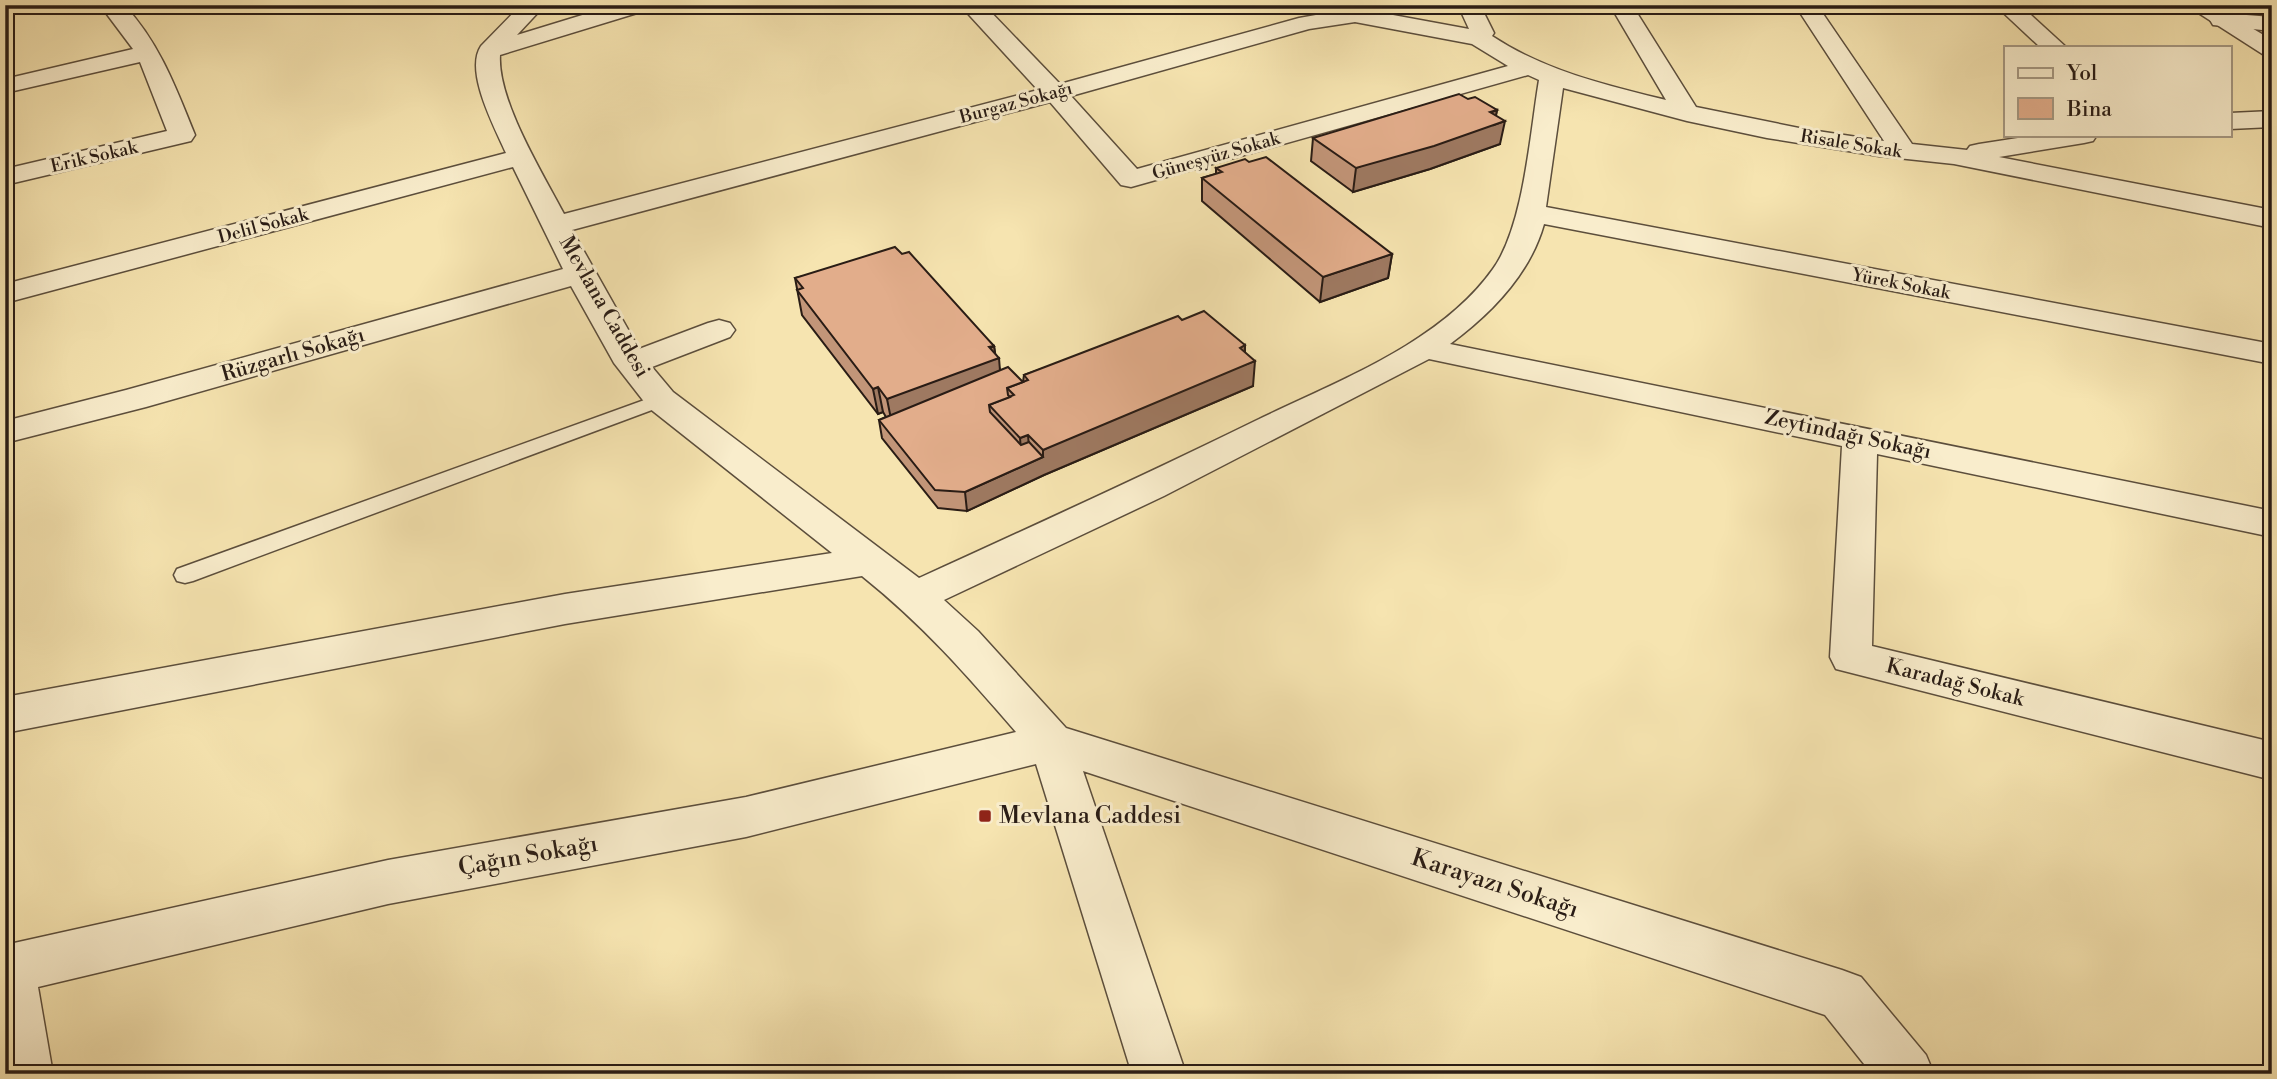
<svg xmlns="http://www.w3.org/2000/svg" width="2277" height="1079" font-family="'Libre Bodoni',serif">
  <rect width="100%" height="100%" fill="#f6e4b0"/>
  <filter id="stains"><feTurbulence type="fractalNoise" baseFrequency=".00286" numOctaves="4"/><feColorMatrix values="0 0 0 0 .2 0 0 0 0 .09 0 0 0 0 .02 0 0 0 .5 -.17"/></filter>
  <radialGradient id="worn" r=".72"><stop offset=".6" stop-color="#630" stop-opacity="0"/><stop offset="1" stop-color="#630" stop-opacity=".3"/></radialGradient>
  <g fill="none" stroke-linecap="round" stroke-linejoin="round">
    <defs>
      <path id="service" d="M 661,394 L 668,396 L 670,400 L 668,404 L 193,581 L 185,583 L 177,581 L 174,575 L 177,569 Z"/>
      <g id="minor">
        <path d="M 5,5 L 20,5 L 17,10 L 5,13 Z"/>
        <path d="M 100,5 L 124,5 C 159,42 176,88 195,135 L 191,141 L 5,185 L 5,169 L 167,131 L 140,62 L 5,93 L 5,79 L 133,49 Z"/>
        <path d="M 521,5 L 545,5 L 517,35 L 615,5 L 650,5 L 647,10 L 500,55 C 497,100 543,174 564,214 L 1038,90 L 960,5 L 984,5 L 1060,84 L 1299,18 L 1355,8 L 1469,29 L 1458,5 L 1480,5 L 1494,33 L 1492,36 C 1545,71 1605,85 1666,100 L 1610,5 L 1632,5 L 1696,107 L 1804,129 L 1884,141 L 1795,5 L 1817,5 L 1912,144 L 1967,150 L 1970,146 L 1979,144 L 2037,135 L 2097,135 L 2093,141 L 2084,143 L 1999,157 L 2272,210 L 2272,228 L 1954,164 L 1879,156 L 1767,138 L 1687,121 L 1563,88 L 1546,207 L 2272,344 L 2272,364 L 1544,224 C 1530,274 1491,314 1450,344 L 2272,511 L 2272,537 L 1877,454 L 1872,646 L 2272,742 L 2272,780 L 1836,669 L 1830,657 L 1842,446 L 1429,359 L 1164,496 L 944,600 L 978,631 L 1066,728 L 1842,970 L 1861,977 L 1926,1055 L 1934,1074 L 1872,1074 L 1825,1015 L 1083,771 L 1186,1074 L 1132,1074 L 1036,764 L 746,837 L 388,904 L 38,987 L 53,1074 L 5,1074 L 5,945 L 388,860 L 746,797 L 1016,732 C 965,673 923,625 862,576 L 565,624 L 5,733 L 5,697 L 565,594 L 832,553 L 649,408 L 614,363 L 571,286 L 146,407 L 5,443 L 5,421 L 126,390 L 563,269 L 513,167 L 5,303 L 5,284 L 506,153 C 495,128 464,71 481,46 ZM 1355,22 L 1472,44 L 1508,66 L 1137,169 L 1071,96 L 1309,29 ZM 1528,75 L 1539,80 C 1530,133 1524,226 1493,269 C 1440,344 1335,382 1255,421 C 1143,476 1031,527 919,578 L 673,392 L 652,367 L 730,337 L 735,330 L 730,323 L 719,320 L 708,323 L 639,349 L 572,230 L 1050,102 L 1121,185 L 1131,187 Z"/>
        <path d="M 1995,5 L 2020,5 L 2066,47 L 2040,47 Z"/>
        <path d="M 2221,13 L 2272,17 L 2272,31 L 2213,25 L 2210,20 L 2213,15 Z"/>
        <path d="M 2272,111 L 2272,127 L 2230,129 L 2230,113 Z"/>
      </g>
      <path id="tertiary" d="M 2186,5 L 2213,5 L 2272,40 L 2272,57 L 2264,55 Z"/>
    </defs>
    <use href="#service" stroke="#5c4e3c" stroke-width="3"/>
    <use href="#minor" stroke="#5c4e3c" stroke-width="3"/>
    <use href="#tertiary" stroke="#5c4e3c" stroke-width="3"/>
    <use href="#service" fill="#f9edcc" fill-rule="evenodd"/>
    <use href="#minor" fill="#f9edcc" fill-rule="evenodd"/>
    <use href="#tertiary" fill="#f9edcc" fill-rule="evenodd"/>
  </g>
  <g fill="#c29578" stroke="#291c15" stroke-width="2">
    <path d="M 1468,99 L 1497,110 L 1496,115 L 1500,144 L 1430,169 L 1353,192 L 1311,161 L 1313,138 Z"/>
    <path d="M 1216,168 L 1392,254 L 1388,278 L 1320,302 L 1202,201 L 1202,178 L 1216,174 Z"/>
    <path d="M 902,254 L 994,346 L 995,354 L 1000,370 L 1023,382 L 1024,375 L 1182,320 L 1245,345 L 1245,352 L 1253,386 L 1044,475 L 967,511 L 938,508 L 882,438 L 879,420 L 886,417 L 883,412 L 878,414 L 802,315 L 795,278 Z"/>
  </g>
  <g fill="#9e7961" stroke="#291c15" stroke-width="2">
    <path d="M 1497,110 L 1494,125 L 1505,121 L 1500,144 L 1430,169 L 1353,192 L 1356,168 Z"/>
    <path d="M 1392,254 L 1388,278 L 1320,302 L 1323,277 Z"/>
    <path d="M 1245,345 L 1244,365 L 1255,361 L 1253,386 L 1044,475 L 967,511 L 965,492 L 1043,457 L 1043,450 Z"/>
    <path d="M 994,346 L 996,359 L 999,358 L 1001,383 L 892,424 L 887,399 Z"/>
    <path d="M 878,387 L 883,412 L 878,414 L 873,389 Z"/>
    <path d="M 1028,435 L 1030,460 L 1022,464 L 1020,438 Z"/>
  </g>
  <g fill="#e2ad8b" stroke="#291c15" stroke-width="2">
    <path d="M 1459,94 L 1468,99 L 1475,97 L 1497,110 L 1490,112 L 1505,121 L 1434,146 L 1356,168 L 1313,138 Z"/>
    <path d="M 1266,157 L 1392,254 L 1323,277 L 1202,178 L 1222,172 L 1216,168 L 1245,159 L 1249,162 Z"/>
    <path d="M 895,247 L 902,254 L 909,252 L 994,346 L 989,347 L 999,358 L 887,399 L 878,387 L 873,389 L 797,290 L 803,288 L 795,278 Z"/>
    <path d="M 1204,311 L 1245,345 L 1240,348 L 1255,361 L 1043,450 L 1028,435 L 1020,438 L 989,405 L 1014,395 L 1007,388 L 1028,380 L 1024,375 L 1178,316 L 1182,320 Z"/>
    <path d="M 1008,367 L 1023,382 L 1007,388 L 1008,395 L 1010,397 L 989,405 L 990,412 L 1021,445 L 1029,442 L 1043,457 L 965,492 L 935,490 L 879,420 Z"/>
  </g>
  <rect fill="#8f2418" stroke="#f9edcc" stroke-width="2.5" x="978" y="809" width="14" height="14" rx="3.5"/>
  <g text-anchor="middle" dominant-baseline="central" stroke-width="6" stroke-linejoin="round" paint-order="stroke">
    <g font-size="18" fill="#291c15" stroke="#f9edcc">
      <text transform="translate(1016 103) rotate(-15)">Burgaz Sokağı</text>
      <text transform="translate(1851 144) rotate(9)">Risale Sokak</text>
      <text transform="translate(1216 156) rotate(-16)">Güneşyüz Sokak</text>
      <text transform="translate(94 157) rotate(-13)">Erik Sokak</text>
      <text transform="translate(263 226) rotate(-15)">Delil Sokak</text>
      <text transform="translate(1901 284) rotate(11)">Yürek Sokak</text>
    </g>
    <g font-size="21" fill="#291c15" stroke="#f9edcc">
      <text transform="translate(604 307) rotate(60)">Mevlana Caddesi</text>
      <text transform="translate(293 355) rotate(-16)">Rüzgarlı Sokağı</text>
      <text transform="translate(1848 435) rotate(12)">Zeytindağı Sokağı</text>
      <text transform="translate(1955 683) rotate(14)">Karadağ Sokak</text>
    </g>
    <g font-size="24" fill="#291c15" stroke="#f9edcc" text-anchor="start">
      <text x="999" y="816">Mevlana Caddesi</text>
    </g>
    <g font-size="24" fill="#291c15" stroke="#f9edcc">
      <text transform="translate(528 856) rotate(-10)">Çağın Sokağı</text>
      <text transform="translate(1495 884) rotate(18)">Karayazı Sokağı</text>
    </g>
  </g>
  <rect width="2277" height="1079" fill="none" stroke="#f6e4b0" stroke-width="28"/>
  <rect x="7" y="7" width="2263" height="1065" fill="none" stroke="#291c15" stroke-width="3.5"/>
  <rect x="14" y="14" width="2249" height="1051" fill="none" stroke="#291c15" stroke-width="2"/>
  <rect x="2004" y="46" width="228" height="91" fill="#f9edcc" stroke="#a69983" stroke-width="2"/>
  <rect x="2018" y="68" width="35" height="10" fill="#f9edcc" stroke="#a69983" stroke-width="2"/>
  <text x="2067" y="80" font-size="21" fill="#291c15">Yol</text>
  <rect x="2018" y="98" width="35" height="21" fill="#e2ad8b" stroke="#a69983" stroke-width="2"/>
  <text x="2067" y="116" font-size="21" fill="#291c15">Bina</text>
  <rect width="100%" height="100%" filter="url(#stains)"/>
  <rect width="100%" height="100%" fill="url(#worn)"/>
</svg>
